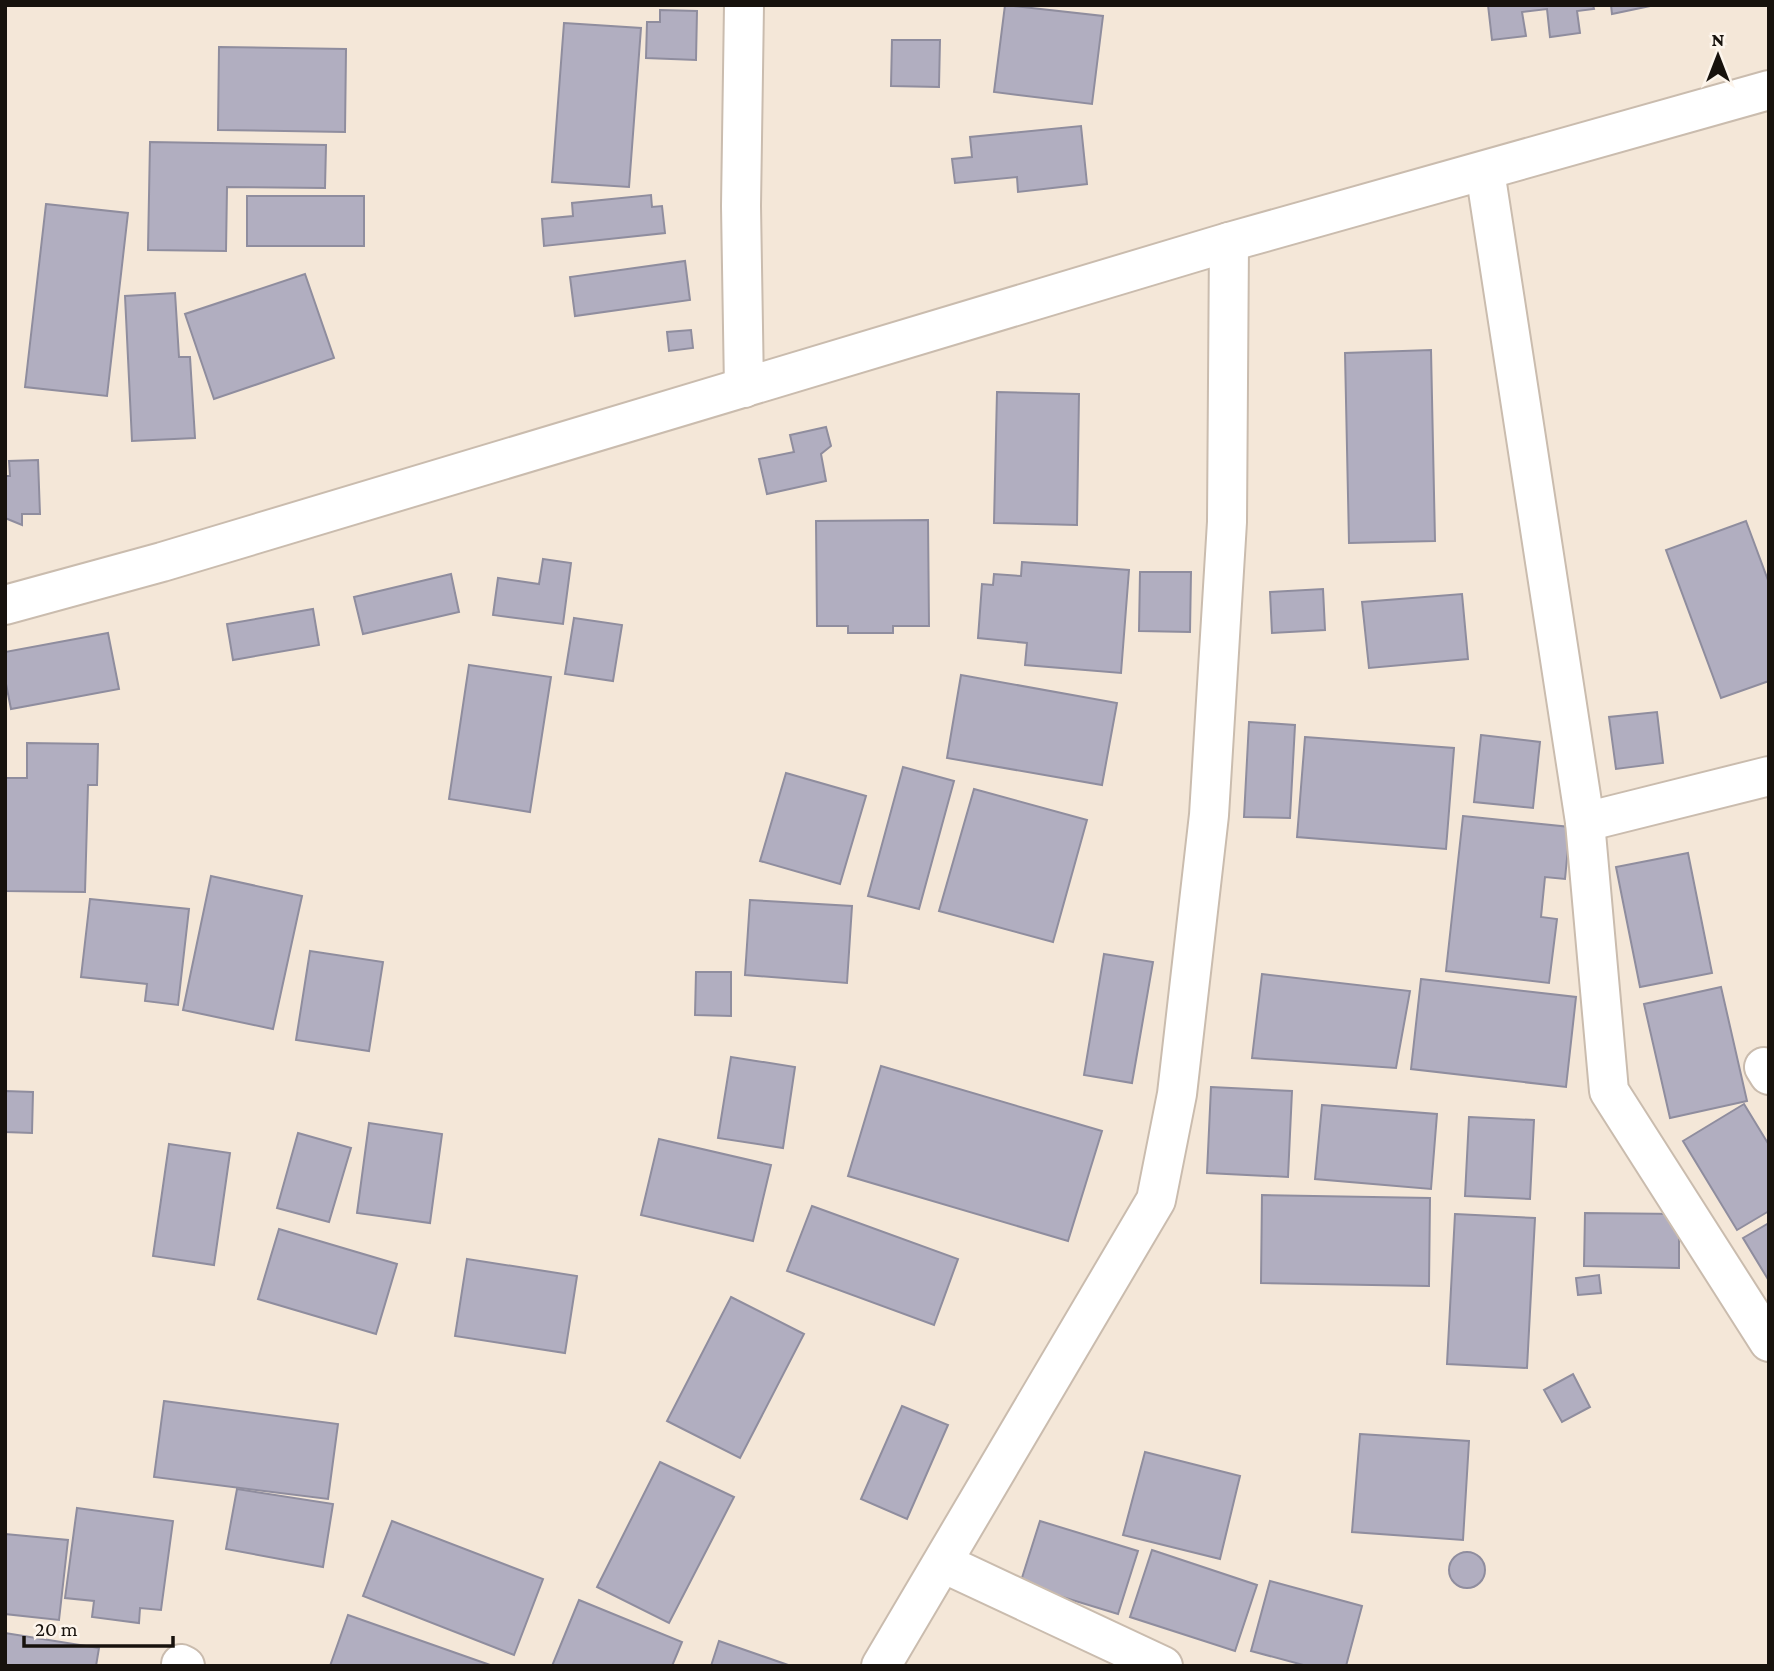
<svg xmlns="http://www.w3.org/2000/svg" width="1774" height="1671" font-family="'Crimson Pro',serif">
  <rect width="100%" height="100%" fill="#f4e7d8"/>
  <g fill="#b1aec0" stroke="#8f8d9e" stroke-width="2">
    <path d="M 1005,5 L 1103,16 L 1092,104 L 994,92 Z"/>
    <path d="M 1488,5 L 1593,5 L 1594,9 L 1577,11 L 1580,33 L 1550,37 L 1547,9 L 1522,12 L 1526,36 L 1492,40 Z"/>
    <path d="M 1611,5 L 1655,5 L 1612,14 Z"/>
    <path d="M 660,10 L 697,11 L 696,60 L 646,58 L 647,22 L 660,22 Z"/>
    <path d="M 564,23 L 641,28 L 629,187 L 552,182 Z"/>
    <path d="M 892,40 L 940,40 L 939,87 L 891,86 Z"/>
    <path d="M 219,47 L 346,49 L 345,132 L 218,130 Z"/>
    <path d="M 1081,126 L 1087,184 L 1018,192 L 1017,177 L 955,183 L 952,159 L 972,157 L 970,137 Z"/>
    <path d="M 150,142 L 326,145 L 325,188 L 227,187 L 226,251 L 148,250 Z"/>
    <path d="M 651,195 L 652,207 L 662,206 L 665,233 L 544,246 L 542,219 L 573,216 L 572,203 Z"/>
    <rect x="247" y="196" width="117" height="50"/>
    <path d="M 46,204 L 128,213 L 107,396 L 25,387 Z"/>
    <path d="M 685,261 L 690,300 L 575,316 L 570,277 Z"/>
    <path d="M 305,274 L 334,358 L 214,399 L 185,314 Z"/>
    <path d="M 175,293 L 179,357 L 190,357 L 195,438 L 132,441 L 125,296 Z"/>
    <path d="M 691,330 L 693,348 L 669,351 L 667,332 Z"/>
    <path d="M 1431,350 L 1435,541 L 1349,543 L 1345,353 Z"/>
    <path d="M 997,392 L 1079,394 L 1077,525 L 994,523 Z"/>
    <path d="M 826,427 L 831,446 L 821,454 L 826,481 L 767,494 L 759,459 L 794,452 L 790,435 Z"/>
    <path d="M 38,460 L 40,514 L 22,514 L 22,525 L 5,518 L 5,476 L 10,476 L 9,461 Z"/>
    <path d="M 928,520 L 929,626 L 893,626 L 893,633 L 848,633 L 848,626 L 817,626 L 816,521 Z"/>
    <path d="M 1746,521 L 1769,583 L 1769,681 L 1721,698 L 1666,550 Z"/>
    <path d="M 543,559 L 571,563 L 563,624 L 493,615 L 498,578 L 539,584 Z"/>
    <path d="M 1022,562 L 1129,570 L 1121,673 L 1025,665 L 1027,643 L 978,638 L 982,584 L 993,585 L 994,574 L 1021,576 Z"/>
    <path d="M 1140,572 L 1191,572 L 1190,632 L 1139,631 Z"/>
    <path d="M 451,574 L 459,612 L 363,634 L 354,597 Z"/>
    <path d="M 1323,589 L 1325,630 L 1272,633 L 1270,592 Z"/>
    <path d="M 1462,594 L 1468,659 L 1369,668 L 1362,602 Z"/>
    <path d="M 313,609 L 319,645 L 233,660 L 227,624 Z"/>
    <path d="M 574,618 L 622,625 L 613,681 L 565,674 Z"/>
    <path d="M 108,633 L 119,689 L 11,709 L 5,679 L 5,652 Z"/>
    <path d="M 469,665 L 551,677 L 530,812 L 449,799 Z"/>
    <path d="M 961,675 L 1117,703 L 1102,785 L 947,758 Z"/>
    <path d="M 1657,712 L 1663,763 L 1616,769 L 1609,717 Z"/>
    <path d="M 1249,722 L 1295,725 L 1290,818 L 1244,817 Z"/>
    <path d="M 1481,735 L 1540,742 L 1533,808 L 1474,802 Z"/>
    <path d="M 1305,737 L 1454,748 L 1446,849 L 1297,837 Z"/>
    <path d="M 27,743 L 98,744 L 97,785 L 88,785 L 85,892 L 5,891 L 5,778 L 27,778 Z"/>
    <path d="M 903,767 L 954,781 L 919,909 L 868,896 Z"/>
    <path d="M 786,773 L 866,796 L 840,884 L 760,861 Z"/>
    <path d="M 974,789 L 1087,820 L 1053,942 L 939,911 Z"/>
    <path d="M 1463,816 L 1570,827 L 1565,879 L 1545,877 L 1541,917 L 1557,919 L 1549,983 L 1446,971 Z"/>
    <path d="M 1688,853 L 1712,973 L 1640,987 L 1616,867 Z"/>
    <path d="M 211,876 L 302,896 L 273,1029 L 183,1010 Z"/>
    <path d="M 90,899 L 189,909 L 178,1005 L 145,1001 L 147,984 L 81,977 Z"/>
    <path d="M 750,900 L 852,906 L 847,983 L 745,975 Z"/>
    <path d="M 310,951 L 383,962 L 369,1051 L 296,1040 Z"/>
    <path d="M 1104,954 L 1153,962 L 1132,1083 L 1084,1075 Z"/>
    <path d="M 696,972 L 731,972 L 731,1016 L 695,1015 Z"/>
    <path d="M 1262,974 L 1410,991 L 1396,1068 L 1252,1058 Z"/>
    <path d="M 1421,979 L 1576,997 L 1566,1087 L 1411,1069 Z"/>
    <path d="M 1721,987 L 1747,1101 L 1670,1118 L 1644,1004 Z"/>
    <path d="M 731,1057 L 795,1067 L 783,1148 L 718,1138 Z"/>
    <path d="M 881,1066 L 1102,1131 L 1068,1241 L 848,1176 Z"/>
    <path d="M 1211,1087 L 1292,1091 L 1288,1177 L 1207,1173 Z"/>
    <path d="M 5,1091 L 33,1092 L 32,1133 L 5,1132 Z"/>
    <path d="M 1744,1104 L 1769,1145 L 1769,1211 L 1737,1230 L 1683,1141 Z"/>
    <path d="M 1322,1105 L 1437,1114 L 1431,1189 L 1315,1179 Z"/>
    <path d="M 1469,1117 L 1534,1120 L 1530,1199 L 1465,1196 Z"/>
    <path d="M 369,1123 L 442,1134 L 430,1223 L 357,1213 Z"/>
    <path d="M 298,1133 L 351,1148 L 329,1222 L 277,1208 Z"/>
    <path d="M 659,1139 L 771,1165 L 753,1241 L 641,1215 Z"/>
    <path d="M 169,1144 L 230,1153 L 214,1265 L 153,1256 Z"/>
    <path d="M 1262,1195 L 1430,1198 L 1429,1286 L 1261,1283 Z"/>
    <path d="M 812,1206 L 958,1259 L 934,1325 L 787,1271 Z"/>
    <path d="M 1585,1213 L 1679,1214 L 1679,1268 L 1584,1266 Z"/>
    <path d="M 1455,1214 L 1535,1218 L 1527,1368 L 1447,1364 Z"/>
    <path d="M 1769,1223 L 1769,1281 L 1743,1238 Z"/>
    <path d="M 279,1229 L 397,1264 L 376,1334 L 258,1299 Z"/>
    <path d="M 467,1259 L 577,1276 L 565,1353 L 455,1336 Z"/>
    <path d="M 1599,1275 L 1601,1293 L 1578,1295 L 1576,1278 Z"/>
    <path d="M 731,1297 L 804,1334 L 740,1458 L 667,1421 Z"/>
    <path d="M 1573,1374 L 1590,1407 L 1562,1422 L 1544,1390 Z"/>
    <path d="M 164,1401 L 338,1424 L 328,1499 L 154,1477 Z"/>
    <path d="M 902,1406 L 948,1425 L 907,1519 L 861,1499 Z"/>
    <path d="M 1360,1434 L 1469,1441 L 1463,1540 L 1352,1532 Z"/>
    <path d="M 1145,1452 L 1240,1476 L 1220,1559 L 1123,1535 Z"/>
    <path d="M 660,1462 L 734,1497 L 669,1623 L 597,1587 Z"/>
    <path d="M 237,1489 L 333,1504 L 323,1567 L 226,1549 Z"/>
    <path d="M 77,1508 L 173,1521 L 161,1610 L 140,1608 L 139,1623 L 92,1617 L 94,1601 L 65,1598 Z"/>
    <path d="M 392,1521 L 543,1579 L 514,1655 L 363,1596 Z"/>
    <path d="M 1040,1521 L 1138,1551 L 1118,1614 L 1020,1584 Z"/>
    <path d="M 5,1534 L 68,1540 L 59,1620 L 5,1614 Z"/>
    <path d="M 1152,1550 L 1257,1585 L 1235,1651 L 1130,1617 Z"/>
    <circle cx="1467" cy="1570" r="18"/>
    <path d="M 1270,1581 L 1362,1606 L 1346,1666 L 1307,1666 L 1251,1651 Z"/>
    <path d="M 579,1600 L 682,1642 L 672,1666 L 552,1666 Z"/>
    <path d="M 348,1615 L 493,1666 L 330,1666 Z"/>
    <path d="M 5,1633 L 99,1648 L 96,1666 L 5,1666 Z"/>
    <path d="M 719,1641 L 791,1666 L 711,1666 Z"/>
  </g>
  <g fill="none" stroke-linecap="round" stroke-linejoin="round">
    <defs>
      <g id="street">
        <path d="M 1485,171 L 1585,822 L 1609,1091 L 1769,1342"/>
        <path d="M 744,388 L 741,206 L 744,5"/>
        <path d="M 1585,822 L 1769,776"/>
        <path d="M 1764,1067 L 1769,1075"/>
        <path d="M 943,1563 L 1163,1666"/>
        <path d="M 181,1664 L 185,1666"/>
        <path d="M 881,1666 L 1156,1200 L 1177,1094 L 1209,815 L 1227,522 L 1229,242"/>
      </g>
      <path id="secondary" d="M 5,605 L 162,562 L 1229,242 L 1769,90"/>
    </defs>
    <use href="#street" stroke="#cabcae" stroke-width="42"/>
    <use href="#secondary" stroke="#cabcae" stroke-width="42"/>
    <use href="#street" stroke="#fff" stroke-width="38"/>
    <use href="#secondary" stroke="#fff" stroke-width="38"/>
  </g>
  <rect width="1774" height="1671" fill="none" stroke="#17120d" stroke-width="14"/>
  <g transform="translate(1718 56)" stroke="#fdf5ec" stroke-width="5" paint-order="stroke">
  <path d="M0-5L12 26L0 18L-12 26Z" fill="#17120d"/>
  <text y="-10" font-size="19" font-weight="bold" text-anchor="middle" fill="#17120d">N</text>
  </g>
  <path d="M24 1636v10h149v-10" fill="none" stroke="#17120d" stroke-width="3.5"/>
  <text x="35" y="1636" font-size="21" fill="#17120d" stroke="#fdf5ec" stroke-width="5" paint-order="stroke">20 m</text>
</svg>
